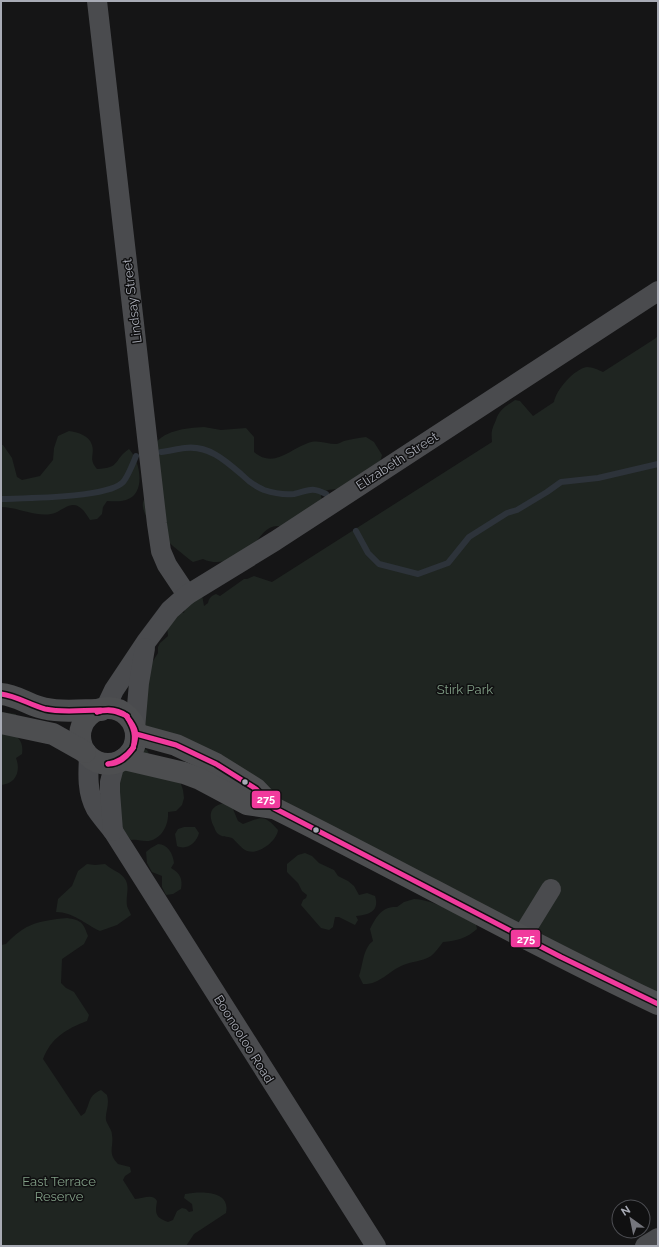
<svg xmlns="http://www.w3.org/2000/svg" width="659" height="1247" font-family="Raleway,sans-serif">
  <rect width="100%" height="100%" fill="#151516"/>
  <g fill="#1f2521">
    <path d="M 658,335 L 658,1004 L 135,729 L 139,683 L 158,653 L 158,647 L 160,643 L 168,636 L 167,626 L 179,611 L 184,613 L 185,608 L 202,595 L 204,606 L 208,603 C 209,598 211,596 216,594 L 220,596 L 244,579 L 247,579 L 254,576 L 272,582 L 492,442 C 491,431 492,429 496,420 C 499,410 506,406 515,400 L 520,401 L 533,416 L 554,402 C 556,390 574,369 587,367 C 592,367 599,370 603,372 L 656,338 Z"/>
    <path d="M 204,427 L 221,430 L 246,428 L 254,437 L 254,452 C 274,469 290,449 308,443 C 318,439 326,444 336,444 C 338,444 341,442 344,441 C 351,439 358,438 366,437 L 374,442 L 382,455 L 380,462 L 337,489 L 328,490 L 323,492 L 321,496 L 323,504 L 284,527 C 264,521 260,542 247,551 C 235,560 217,566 203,559 L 193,562 C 181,553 151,529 146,516 C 138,498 147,501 149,488 C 151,478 149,456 152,448 C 162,430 186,428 204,427 Z"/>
    <path d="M 69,431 C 77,432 89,435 92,445 C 95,455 88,459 97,469 C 121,468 113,460 129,449 C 140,460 147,494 126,500 C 120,502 113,501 107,501 L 103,507 L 102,514 L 97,519 L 90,520 C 86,514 82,506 74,505 C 67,504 59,513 51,514 C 34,517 18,507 1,507 L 1,445 L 3,445 L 12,458 L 17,477 L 22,480 C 28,479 34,477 40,476 L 53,460 L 54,448 L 58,436 Z"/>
    <path d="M 1,712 L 16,714 L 21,724 L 17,737 C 22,741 23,748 22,754 L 16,758 C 21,771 16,784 1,785 Z"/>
    <path d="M 142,748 L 147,750 L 149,754 L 178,775 L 183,790 L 184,798 L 182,805 L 176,811 L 168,812 C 169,825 161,841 146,841 C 140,841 138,839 131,840 L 99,798 L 101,785 L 126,753 L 131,749 Z"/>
    <path d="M 224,803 L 233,809 L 238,821 L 243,824 C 262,817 264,814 278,830 C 277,841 257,857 245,850 C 241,848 235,840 232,838 C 227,836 222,838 217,833 C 215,831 215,828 213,825 C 208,813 211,806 224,803 Z"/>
    <path d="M 184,827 L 195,827 L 199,833 C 197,842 187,851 177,846 L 175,834 L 178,829 Z"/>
    <path d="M 158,844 C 168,844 173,854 174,863 L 171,868 C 180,873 183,879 181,889 L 173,894 L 166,895 L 162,887 L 162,876 L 152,872 L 147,863 L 146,852 L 151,848 Z"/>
    <path d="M 305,853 L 312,856 L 319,863 L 334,870 L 338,876 L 348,881 L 354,886 L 359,895 L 367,893 L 375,896 C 380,911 369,915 356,916 L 358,920 L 355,925 L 339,917 L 335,917 L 333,927 L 329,930 L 321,928 L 301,905 L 303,900 L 306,898 L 307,895 L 302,891 L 298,883 L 287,872 L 287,864 L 298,855 Z"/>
    <path d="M 87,864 L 95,865 L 105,864 C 110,868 114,870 119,873 C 133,883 125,893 127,906 C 128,909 130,912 131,915 L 117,925 L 100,931 C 85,924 73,912 56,912 L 58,899 L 72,886 L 78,871 Z"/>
    <path d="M 414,899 C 436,900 457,915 476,924 L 477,929 C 467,938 457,941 443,942 C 439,947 435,953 431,956 C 421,962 411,961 401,966 C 388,972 379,985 363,984 L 359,976 C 363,965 363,948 373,941 L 370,929 C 376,917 382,906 397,907 L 404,902 Z"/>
    <path d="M 67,918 C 81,920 83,922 88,936 L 84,944 L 62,959 L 61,983 L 66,988 L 74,992 L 89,1015 L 87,1021 C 66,1029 51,1038 43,1059 L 81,1116 L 85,1113 C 91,1101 88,1096 101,1090 L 107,1095 C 110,1105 105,1112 106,1120 C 107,1125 112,1129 112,1135 C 114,1147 107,1153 118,1164 L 130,1167 L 131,1172 L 125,1176 L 123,1180 L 135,1199 C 143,1199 153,1193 157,1201 C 155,1213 155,1218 168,1222 L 173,1220 L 177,1211 L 182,1208 L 186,1209 L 189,1212 L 193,1211 L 192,1204 L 184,1198 L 185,1194 C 201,1191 231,1190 226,1213 L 194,1234 L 186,1246 L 1,1246 L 1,945 L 6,944 C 26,923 38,921 67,918 Z"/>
  </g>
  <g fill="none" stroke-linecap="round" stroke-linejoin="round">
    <g stroke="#2d333a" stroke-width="6">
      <path d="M 161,452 C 169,451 177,449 185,448 C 208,445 225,460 241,474 C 248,481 254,486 264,490 C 273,493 284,495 294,494 C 309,491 310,486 326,494"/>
      <path d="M 1,499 C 26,498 105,498 122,483 C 127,479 133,463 136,456"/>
      <path d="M 356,531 L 368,553 L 379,564 L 418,574 L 448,563 L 469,537 L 507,513 L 517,510 L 547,492 L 561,482 L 598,478 L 658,464"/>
    </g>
    <g stroke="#4a4b4e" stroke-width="20">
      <path d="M 97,1 L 157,524 L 161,551 L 167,565 L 187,595"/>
      <path d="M 105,709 L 114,690 L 146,642 L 170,610 L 187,595 L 275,541 L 658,291"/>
      <path d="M 135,729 L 139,683 L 145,648"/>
      <path d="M 89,757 C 88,774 87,793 96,809 C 101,817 108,824 113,831 L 376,1246"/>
      <path d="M 113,831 L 110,792 L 110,782 L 115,763"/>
      <path d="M 522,936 L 551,889"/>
      <path d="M 645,1246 L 658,1238"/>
    </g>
    <g stroke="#4d4e50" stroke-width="22">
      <path d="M 1,694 C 15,695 26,703 39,707 C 58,713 81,710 101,710"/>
      <circle cx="108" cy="736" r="28"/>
      <path d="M 1,723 L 53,734 L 85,752"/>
      <path d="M 136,734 L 176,745 L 216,764 L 256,789 L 274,808"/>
      <path d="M 124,759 L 184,773 L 200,779 L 247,804 L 274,808 C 403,872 528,943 658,1004"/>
    </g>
    <defs>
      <g id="bus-1">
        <path d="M 1,694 C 17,696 30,705 45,709 C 63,713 83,710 101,710"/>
        <path d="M 97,712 C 108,708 117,709 127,716"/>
        <path d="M 97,712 C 109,709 116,711 127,716"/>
        <path d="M 127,717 C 136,728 138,734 133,748"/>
        <path d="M 127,717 C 134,728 136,735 133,748"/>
        <path d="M 136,734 L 176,745 L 216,764 L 256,789 L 274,808 L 561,957 L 658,1004"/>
        <path d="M 108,764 C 120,764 127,757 133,748"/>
        <path d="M 108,764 C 119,762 126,757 133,748"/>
      </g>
    </defs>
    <use href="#bus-1" stroke="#101011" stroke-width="8"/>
    <use href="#bus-1" stroke="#f13a9d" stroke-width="5"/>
  </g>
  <g fill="#a8abb5" stroke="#101011" stroke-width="1.5">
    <circle cx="245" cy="782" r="3.5"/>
    <circle cx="316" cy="830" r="3.5"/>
  </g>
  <g text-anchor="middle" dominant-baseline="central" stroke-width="3" stroke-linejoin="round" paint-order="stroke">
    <g font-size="13" fill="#a8abb5" stroke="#101011">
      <text transform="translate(132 301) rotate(-97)">Lindsay Street</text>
      <text transform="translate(397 461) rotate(-33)">Elizabeth Street</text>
      <text transform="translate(244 1039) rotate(58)">Boonooloo Road</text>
    </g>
    <g font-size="13" fill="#819e86" stroke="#101011">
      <text x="465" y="689">Stirk Park</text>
      <text x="59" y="1181">East Terrace<tspan x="59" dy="15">Reserve</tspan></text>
    </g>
  </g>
  <g stroke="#101011" stroke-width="1.5">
    <rect x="251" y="790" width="30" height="19" rx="4" fill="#f13a9d"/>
    <rect x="510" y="929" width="31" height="19" rx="4" fill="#f13a9d"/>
  </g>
  <g font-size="11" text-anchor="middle" font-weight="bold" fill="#fff">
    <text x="266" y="803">275</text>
    <text x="526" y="943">275</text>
  </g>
  <rect width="659" height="1247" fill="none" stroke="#a8abb5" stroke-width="4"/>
  <g transform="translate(631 1219) rotate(327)"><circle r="19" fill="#101011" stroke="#4d4e53"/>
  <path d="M0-3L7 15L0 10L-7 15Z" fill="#75767d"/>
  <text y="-6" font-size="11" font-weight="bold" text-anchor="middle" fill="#a8abb5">N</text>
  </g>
</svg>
